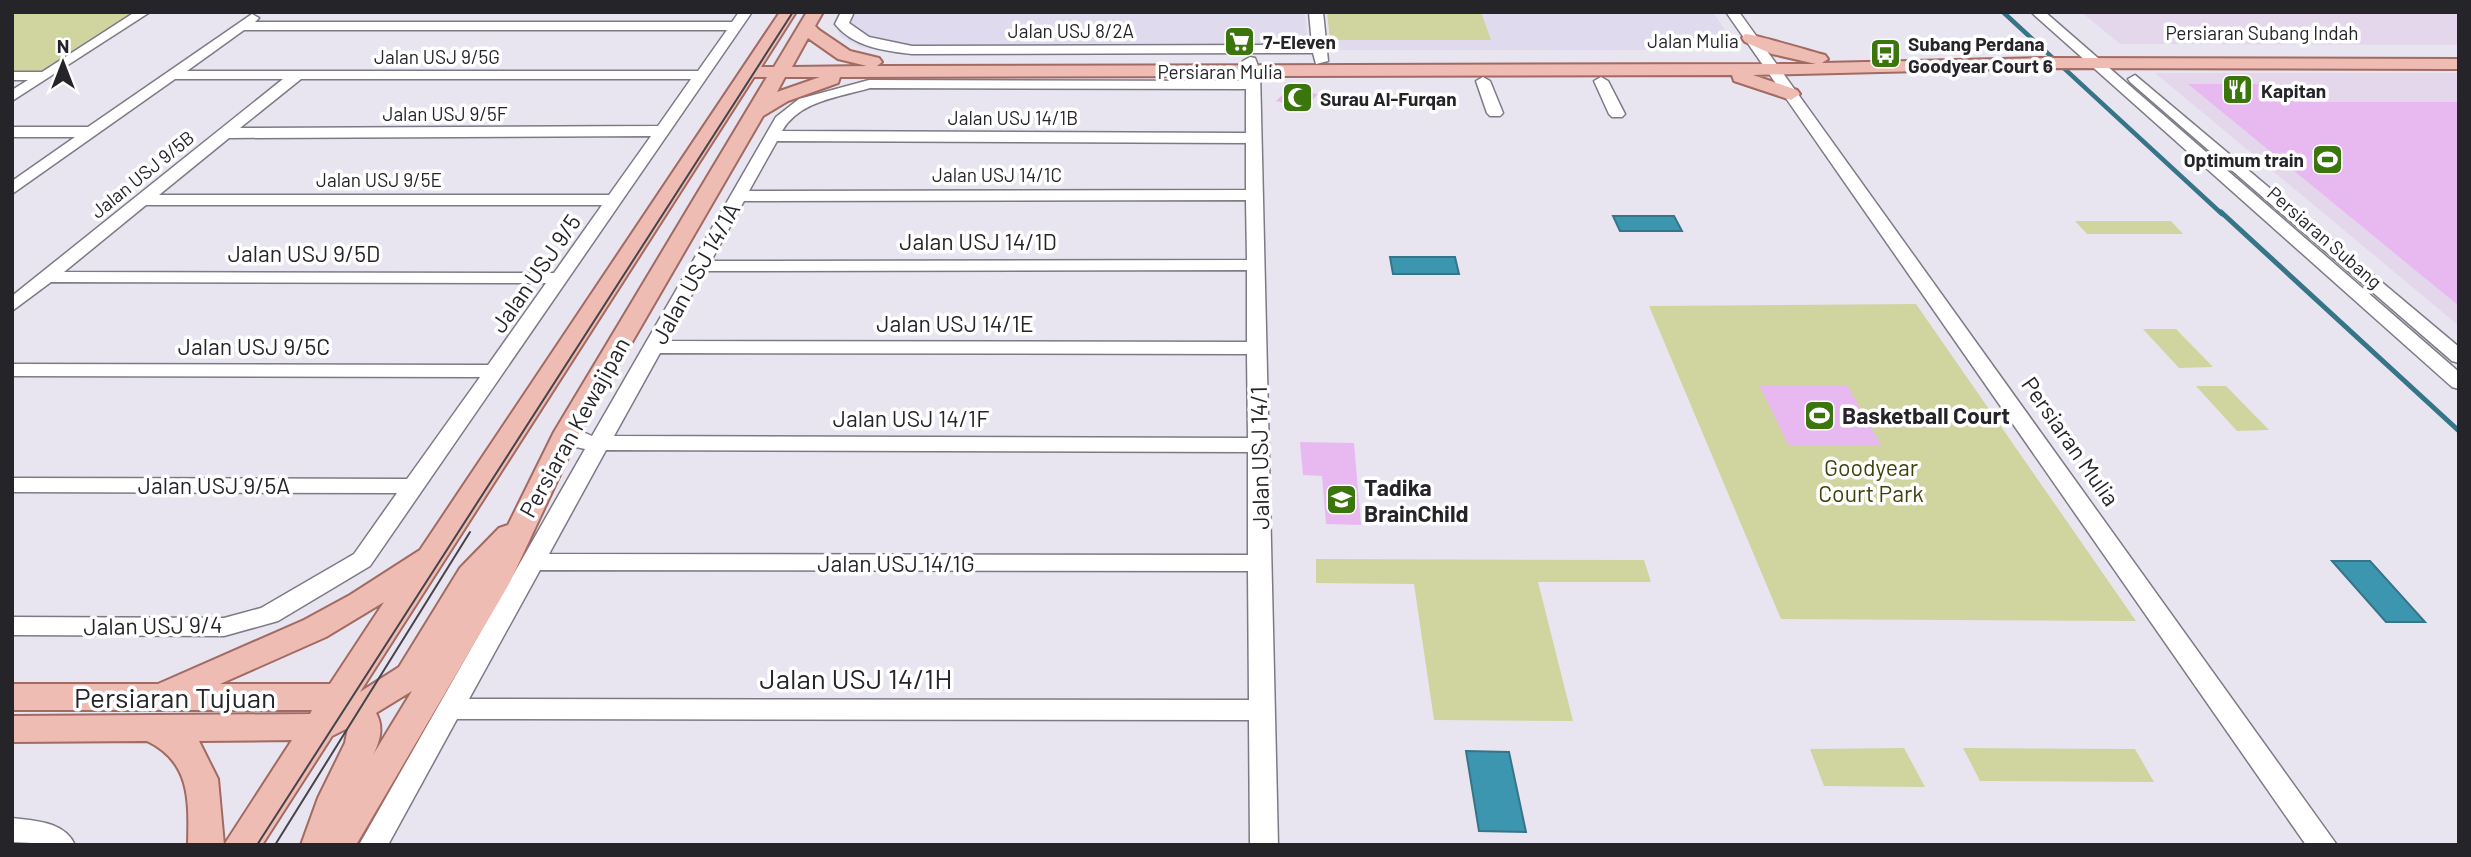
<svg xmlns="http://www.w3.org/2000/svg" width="2471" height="857" font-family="Barlow,sans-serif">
  <rect width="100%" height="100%" fill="#e8e5f1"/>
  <g fill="#dfdaee">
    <path d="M 841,12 L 1305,12 L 1309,54 L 895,54 L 860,47 L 841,37 L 836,27 Z"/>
    <path d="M 1327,12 L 1713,12 L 1731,39 L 1717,50 L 1338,50 L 1330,40 Z"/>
  </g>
  <g fill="#e5d7eb">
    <path d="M 2081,12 L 2459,12 L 2459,45 L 2120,44 Z"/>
    <path d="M 2155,73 L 2459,73 L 2459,326 Z"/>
  </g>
  <g fill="#d0d5a0">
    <path d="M 12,12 L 136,12 L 43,71 L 12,71 Z"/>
    <path d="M 1327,12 L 1481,12 L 1491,40 L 1330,40 Z"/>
    <path d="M 2075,221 L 2171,221 L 2183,234 L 2087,234 Z"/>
    <path d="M 1916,304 L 2136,621 L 1781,619 L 1649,306 Z"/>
    <path d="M 2143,329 L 2176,329 L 2213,367 L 2179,368 Z"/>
    <path d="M 2196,386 L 2226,386 L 2269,430 L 2237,431 Z"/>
    <path d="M 1316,559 L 1644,560 L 1651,582 L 1538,582 L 1573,721 L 1434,720 L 1414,584 L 1316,583 Z"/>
    <path d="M 1904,748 L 1925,787 L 1824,786 L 1810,749 Z"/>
    <path d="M 1963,748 L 2135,749 L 2154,782 L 1980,781 Z"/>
  </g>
  <g fill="#3d96af" stroke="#367487" stroke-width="2">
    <path d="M 1613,216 L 1674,216 L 1682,231 L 1620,231 Z"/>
    <path d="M 1390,257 L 1455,257 L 1459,274 L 1393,274 Z"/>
    <path d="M 2332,561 L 2370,561 L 2425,622 L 2386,622 Z"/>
    <path d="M 1466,751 L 1509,752 L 1526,832 L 1479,831 Z"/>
  </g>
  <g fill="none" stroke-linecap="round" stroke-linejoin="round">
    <path stroke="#367487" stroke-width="4.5" d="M 2003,12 L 2222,214"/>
    <path stroke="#367487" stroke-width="5" d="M 2221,212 L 2459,431"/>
  </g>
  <g fill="#e8b9f0">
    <path d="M 2188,84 L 2272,84 L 2298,102 L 2459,102 L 2459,306 Z"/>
    <path d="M 1290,88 L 1311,93 L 1318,94 L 1305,108 L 1276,101 Z"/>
    <path d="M 1759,385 L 1847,385 L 1881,445 L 1789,446 Z"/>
    <path d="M 1300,442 L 1354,443 L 1361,525 L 1326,524 L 1322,476 L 1303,475 Z"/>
  </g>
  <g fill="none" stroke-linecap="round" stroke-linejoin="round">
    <defs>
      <g id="minor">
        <path d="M 135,12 L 150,12 L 12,101 L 12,90 L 28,80 L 12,80 L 12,72 L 42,72 Z"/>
        <path d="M 739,12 L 752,12 L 370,566 L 278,621 L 224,636 L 12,635 L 12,617 L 224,618 L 261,608 L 354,554 L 397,493 L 12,492 L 12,478 L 407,479 L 480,377 L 12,376 L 12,364 L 488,365 L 546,283 L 51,282 L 12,311 L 12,296 L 283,79 L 175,79 L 12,194 L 12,181 L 75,137 L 12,137 L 12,127 L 88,127 L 252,14 L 259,18 L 255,22 L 732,22 ZM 244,30 L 727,30 L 698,71 L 187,71 ZM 301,79 L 691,79 L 658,126 L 240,128 ZM 651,136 L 609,195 L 159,195 L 229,138 ZM 146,205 L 602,205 L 554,273 L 64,272 Z"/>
        <path d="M 841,12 L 854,12 L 849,23 L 869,37 L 912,46 L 1312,45 L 1309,12 L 1323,12 L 1328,61 L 1316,64 L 1313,53 L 912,54 C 885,51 853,47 835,24 Z"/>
        <path d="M 1726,12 L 1739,12 L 2337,845 L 2306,845 Z"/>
        <path d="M 2031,12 L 2045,12 L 2459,372 L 2459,389 L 2452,387 Z"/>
        <path d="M 1250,57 L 1255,58 L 1260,71 L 1278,845 L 1250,845 L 1249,720 L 457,719 L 388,845 L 359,845 L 585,449 L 576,447 L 556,432 L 567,425 L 592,436 L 776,117 L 799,99 L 869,80 L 1246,81 L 1243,61 ZM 870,88 L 1246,89 L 1246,133 L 782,131 C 799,101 839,97 870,88 ZM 777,141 L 1246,143 L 1246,190 L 749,191 ZM 1246,200 L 1247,260 L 711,261 L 744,201 ZM 1247,270 L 1247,342 L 666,341 L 705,271 ZM 660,353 L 1247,354 L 1248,438 L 614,436 ZM 606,450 L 1248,452 L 1248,555 L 549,554 ZM 540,570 L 1248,571 L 1249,700 L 469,699 Z"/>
        <path d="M 2135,75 L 2459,347 L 2459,363 L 2452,361 L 2130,82 L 2128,79 Z"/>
        <path d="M 1483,77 L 1490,81 L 1503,113 L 1500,116 L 1490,116 L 1487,113 L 1476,81 Z"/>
        <path d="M 1601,77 L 1608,81 L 1625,114 L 1622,117 L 1612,117 L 1609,114 L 1594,81 Z"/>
        <path d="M 12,818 C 35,821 64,821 75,845 L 12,842 Z"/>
      </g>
      <path id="major" d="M 780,12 L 796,12 L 761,67 L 774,67 L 807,12 L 823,12 L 815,26 L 819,30 L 850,51 L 879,58 L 882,62 L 877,66 L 1816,64 L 1772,54 L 1745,42 L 1742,38 L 1745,34 C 1751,33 1813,52 1825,55 L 1828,59 L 1822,63 L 2042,58 L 2459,59 L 2459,69 L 2042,68 L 1753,75 L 1797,90 L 1800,94 L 1791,100 L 1734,81 L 1732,75 L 840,77 L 838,83 L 788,101 L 763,116 L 580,432 L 509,584 L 356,845 L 301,845 L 318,798 L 345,743 L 348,728 L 332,736 L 262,845 L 224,845 L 292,740 L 199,741 L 218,779 L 224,845 L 188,845 C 189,801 191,762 147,741 L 12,742 L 12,716 L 310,714 L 312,710 L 12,710 L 12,684 L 158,684 L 304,620 L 350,595 L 420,550 ZM 808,38 L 838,59 L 867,66 L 792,67 ZM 754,77 L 767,77 L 554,432 L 508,525 L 499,528 L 460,568 L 399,667 L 360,692 ZM 785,77 L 820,77 L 777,92 ZM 384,602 L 330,684 L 220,684 L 326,637 ZM 412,691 L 373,755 C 380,741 384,727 376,713 Z"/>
    </defs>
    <use href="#minor" stroke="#7d7a85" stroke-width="3"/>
    <use href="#major" stroke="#a16a62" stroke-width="4"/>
    <use href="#minor" fill="#fff" fill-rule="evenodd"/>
    <use href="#major" fill="#efbcb3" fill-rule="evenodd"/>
    <g stroke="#45444a" stroke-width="2">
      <path d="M 257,845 L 793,12"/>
      <path d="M 275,845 L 470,532"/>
    </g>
  </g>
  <defs>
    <symbol id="supermarket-square" viewBox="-11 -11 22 22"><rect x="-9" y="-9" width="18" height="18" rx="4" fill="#3b760c" stroke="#fff"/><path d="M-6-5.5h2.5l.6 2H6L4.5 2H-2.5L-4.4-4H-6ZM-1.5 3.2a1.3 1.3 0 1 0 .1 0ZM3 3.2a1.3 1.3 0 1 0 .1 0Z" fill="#fff"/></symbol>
    <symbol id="bus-square" viewBox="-11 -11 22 22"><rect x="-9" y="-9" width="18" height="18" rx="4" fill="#3b760c" stroke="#fff"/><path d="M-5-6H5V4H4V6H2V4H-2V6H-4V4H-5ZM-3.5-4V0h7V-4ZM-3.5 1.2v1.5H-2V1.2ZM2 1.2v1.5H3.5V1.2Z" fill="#fff"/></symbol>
    <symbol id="restaurant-square" viewBox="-11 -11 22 22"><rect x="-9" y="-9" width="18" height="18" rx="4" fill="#3b760c" stroke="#fff"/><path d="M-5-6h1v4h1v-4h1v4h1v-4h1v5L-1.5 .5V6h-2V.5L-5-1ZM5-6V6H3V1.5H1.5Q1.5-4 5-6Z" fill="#fff"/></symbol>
    <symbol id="mosque-square" viewBox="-11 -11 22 22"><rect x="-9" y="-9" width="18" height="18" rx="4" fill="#3b760c" stroke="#fff"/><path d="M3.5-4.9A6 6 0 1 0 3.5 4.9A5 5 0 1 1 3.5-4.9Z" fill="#fff"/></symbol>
    <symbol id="stadium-square" viewBox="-11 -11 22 22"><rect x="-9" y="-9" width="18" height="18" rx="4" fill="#3b760c" stroke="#fff"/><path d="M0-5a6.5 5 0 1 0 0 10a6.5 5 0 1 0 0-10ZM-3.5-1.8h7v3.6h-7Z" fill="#fff"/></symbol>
    <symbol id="school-square" viewBox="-11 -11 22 22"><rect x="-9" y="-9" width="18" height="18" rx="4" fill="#3b760c" stroke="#fff"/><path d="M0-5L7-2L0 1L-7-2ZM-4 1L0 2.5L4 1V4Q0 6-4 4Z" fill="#fff"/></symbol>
  </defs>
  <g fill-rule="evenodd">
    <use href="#supermarket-square" x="1222" y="24" width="35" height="35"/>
    <use href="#bus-square" x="1868" y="36" width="35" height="35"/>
    <use href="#restaurant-square" x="2220" y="72" width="35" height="35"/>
    <use href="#mosque-square" x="1280" y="80" width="35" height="35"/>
    <use href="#stadium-square" x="2310" y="142" width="35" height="35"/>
    <use href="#stadium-square" x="1802" y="398" width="35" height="35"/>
    <use href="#school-square" x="1324" y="482" width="35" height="35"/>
  </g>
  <g text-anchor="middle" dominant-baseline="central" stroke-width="7" stroke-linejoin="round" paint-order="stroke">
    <g font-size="19" fill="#252429" stroke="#fff">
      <text x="1071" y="30">Jalan USJ 8/2A</text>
      <text x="2262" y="32">Persiaran Subang Indah</text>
      <text x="1693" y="40">Jalan Mulia</text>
      <text x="437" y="56">Jalan USJ 9/5G</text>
      <text x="1220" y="71">Persiaran Mulia</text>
      <text x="445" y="113">Jalan USJ 9/5F</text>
      <text x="1013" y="117">Jalan USJ 14/1B</text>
      <text transform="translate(142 174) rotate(-39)">Jalan USJ 9/5B</text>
      <text x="997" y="174">Jalan USJ 14/1C</text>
      <text x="379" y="179">Jalan USJ 9/5E</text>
      <text transform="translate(2325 237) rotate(41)">Persiaran Subang</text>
    </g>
    <g font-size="19" font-weight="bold" fill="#252429" stroke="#fff" text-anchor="start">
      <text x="1263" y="41">7-Eleven</text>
      <text x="1908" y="43">Subang Perdana<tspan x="1908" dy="22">Goodyear Court 6</tspan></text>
      <text x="2261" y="90">Kapitan</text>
      <text x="1320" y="98">Surau Al-Furqan</text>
      <text x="2304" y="159" text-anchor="end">Optimum train</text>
    </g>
    <g font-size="23" fill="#252429" stroke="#fff">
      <text x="978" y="241">Jalan USJ 14/1D</text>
      <text x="304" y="253">Jalan USJ 9/5D</text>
      <text transform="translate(535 273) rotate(-55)">Jalan USJ 9/5</text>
      <text transform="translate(695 273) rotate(-61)">Jalan USJ 14/1A</text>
      <text x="955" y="323">Jalan USJ 14/1E</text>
      <text x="254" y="346">Jalan USJ 9/5C</text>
      <text x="911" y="418">Jalan USJ 14/1F</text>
      <text transform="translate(574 427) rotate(-61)">Persiaran Kewajipan</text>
      <text transform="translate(2071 441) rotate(55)">Persiaran Mulia</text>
      <text transform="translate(1259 458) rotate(-91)">Jalan USJ 14/1</text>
      <text x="214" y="485">Jalan USJ 9/5A</text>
      <text x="896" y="563">Jalan USJ 14/1G</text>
      <text transform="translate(153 625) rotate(-1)">Jalan USJ 9/4</text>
    </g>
    <g font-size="23" font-weight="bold" fill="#252429" stroke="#fff" text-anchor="start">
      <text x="1842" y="415">Basketball Court</text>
      <text x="1364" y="487">Tadika<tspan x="1364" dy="26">BrainChild</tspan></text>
    </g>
    <g font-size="23" fill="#3f410a" stroke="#fff">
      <text x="1871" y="467">Goodyear<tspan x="1871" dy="26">Court Park</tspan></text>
    </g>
    <g font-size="28" fill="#252429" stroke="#fff">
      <text x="856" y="678">Jalan USJ 14/1H</text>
      <text x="175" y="697">Persiaran Tujuan</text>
    </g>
  </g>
  <rect width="2471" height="857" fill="none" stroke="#252429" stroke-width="28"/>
  <g transform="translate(63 63)" stroke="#ffffff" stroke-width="5" paint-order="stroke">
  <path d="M0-5L12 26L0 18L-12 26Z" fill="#252429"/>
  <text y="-10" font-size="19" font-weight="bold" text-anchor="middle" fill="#252429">N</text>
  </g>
</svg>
